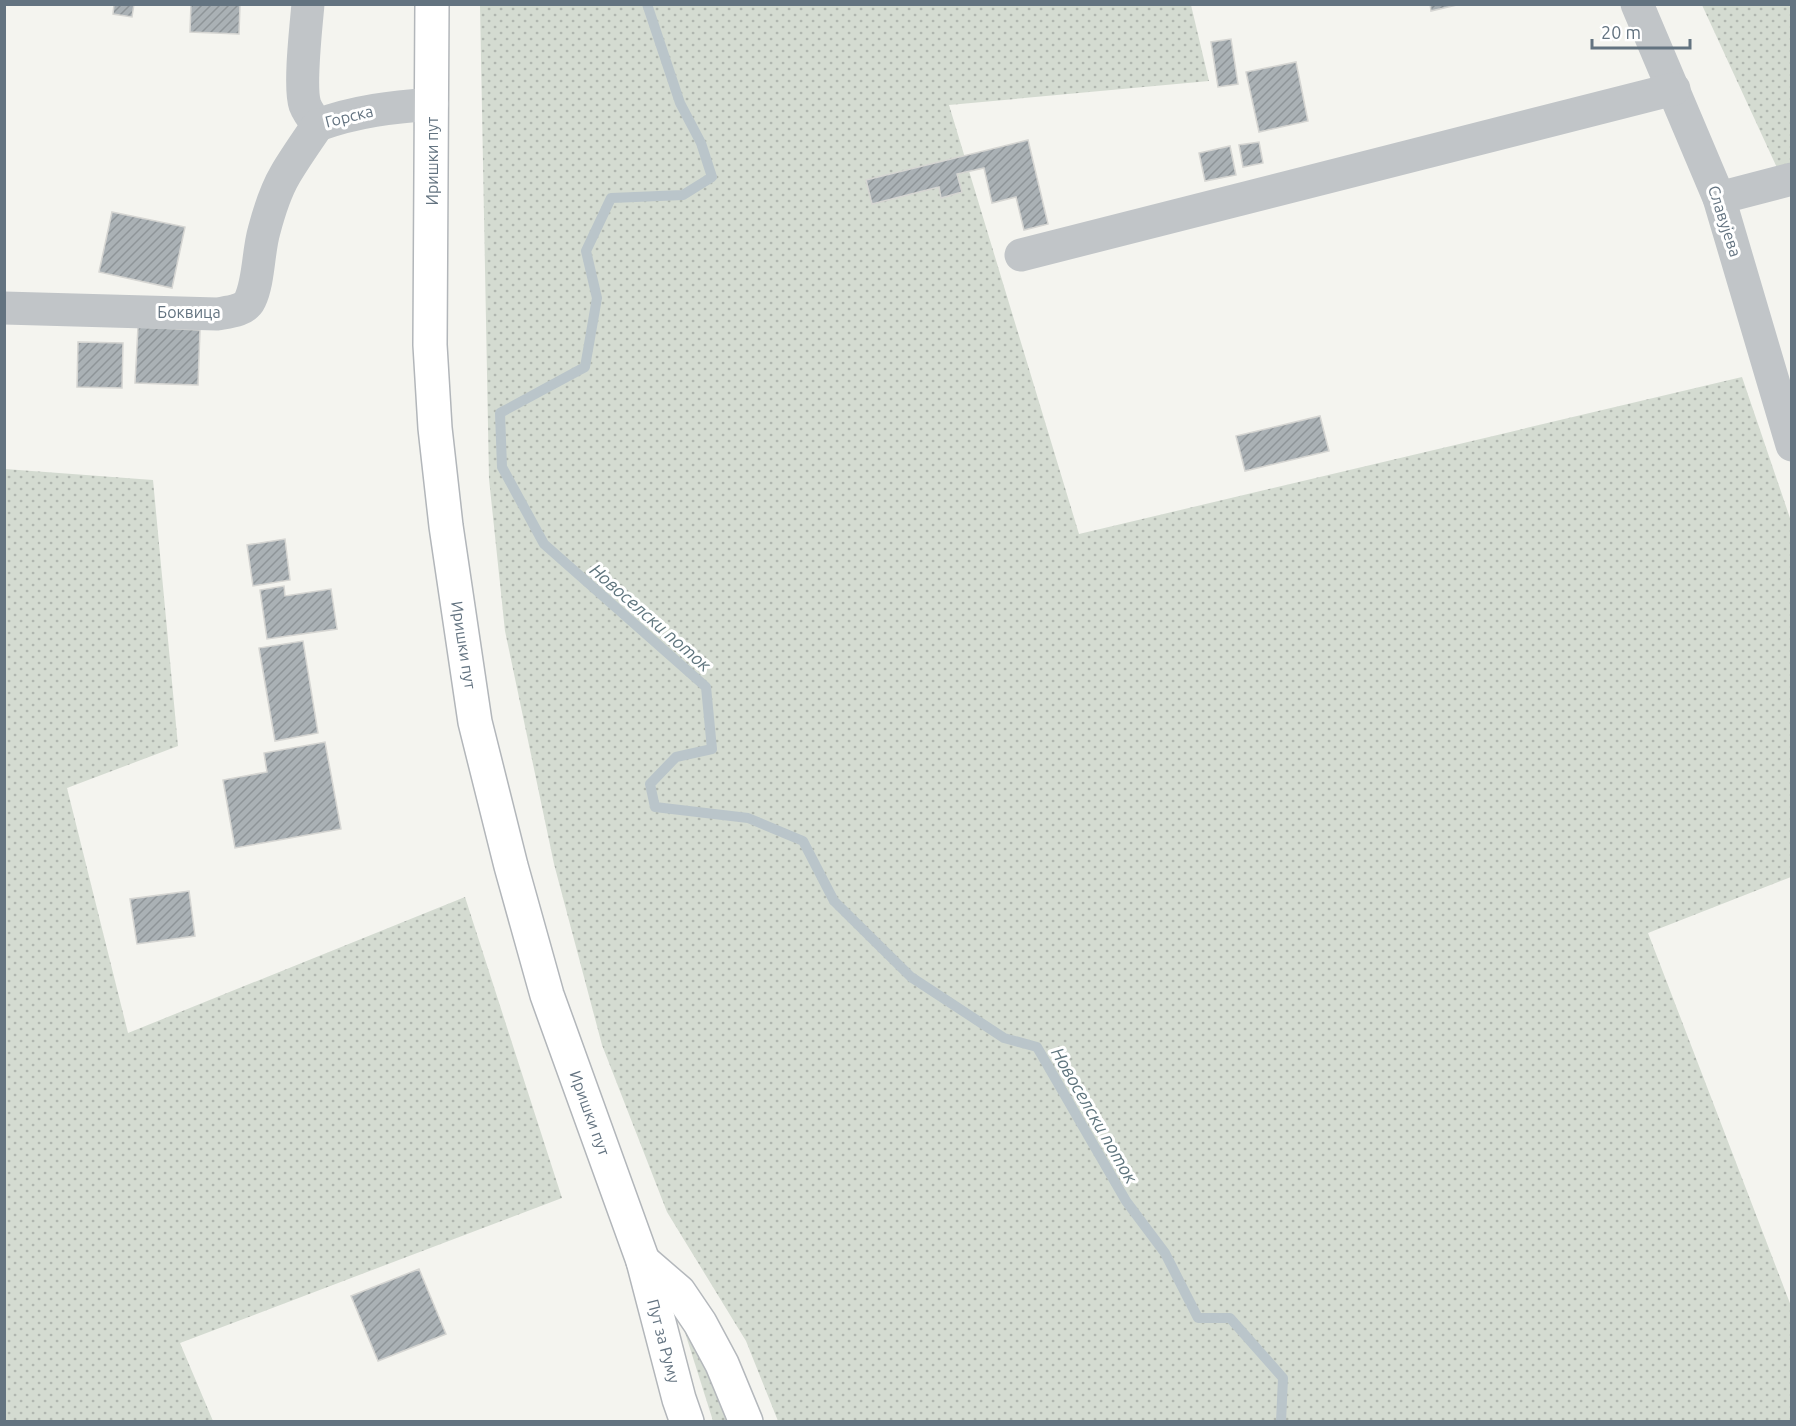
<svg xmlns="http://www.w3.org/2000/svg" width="1796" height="1426" font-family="Ubuntu,sans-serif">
  <defs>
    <pattern id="grass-dots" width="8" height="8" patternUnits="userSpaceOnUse" patternTransform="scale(1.5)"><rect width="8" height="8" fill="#d4dbd1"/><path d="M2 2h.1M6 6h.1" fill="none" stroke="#b0b6af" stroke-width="1.8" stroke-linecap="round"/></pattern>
    <pattern id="building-hatch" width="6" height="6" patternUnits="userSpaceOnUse" patternTransform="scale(1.5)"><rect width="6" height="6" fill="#aab1b5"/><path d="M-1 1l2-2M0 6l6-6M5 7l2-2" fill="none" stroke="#8e9498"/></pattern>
  </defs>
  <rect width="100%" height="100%" fill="#f4f4ef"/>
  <g fill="url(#grass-dots)">
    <path d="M 480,5 L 1191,5 L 1209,81 L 949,105 L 1079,534 L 1742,377 L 1791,521 L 1791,877 L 1648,933 L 1791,1306 L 1791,1421 L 778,1421 L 746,1341 L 667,1212 L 602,1045 L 554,864 L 505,631 L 489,479 Z"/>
    <path d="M 1702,5 L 1791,5 L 1791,180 L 1784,183 Z"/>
    <path d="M 5,469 L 153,480 L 178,746 L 67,788 L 128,1033 L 465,897 L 562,1198 L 180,1343 L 213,1421 L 5,1421 Z"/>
    <path d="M 682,1323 L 702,1356 L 730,1421 L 713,1421 Z"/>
  </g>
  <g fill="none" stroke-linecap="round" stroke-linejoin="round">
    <path stroke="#bac5ca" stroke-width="10" d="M 647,4 L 680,103 L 701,143 L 712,177 L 683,195 L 611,198 L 586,251 L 597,298 L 585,367 L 500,413 L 502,467 L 544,544 L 706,687 L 712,749 L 676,757 L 650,784 L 655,807 L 748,818 L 803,841 L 834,901 L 911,977 L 1004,1038 L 1037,1047 L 1126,1201 L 1165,1253 L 1198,1318 L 1230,1318 L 1283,1378 L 1281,1422"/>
  </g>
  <g fill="url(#building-hatch)" stroke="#d5d5d2" stroke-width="1.5">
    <path d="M 114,4 L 134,4 L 132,17 L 113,14 Z"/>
    <path d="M 191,4 L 240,4 L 239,34 L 190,32 Z"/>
    <path d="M 1430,4 L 1461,4 L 1431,11 Z"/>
    <path d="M 1231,39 L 1238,84 L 1218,87 L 1211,42 Z"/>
    <path d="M 1296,62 L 1308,121 L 1259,132 L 1246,72 Z"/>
    <path d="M 1028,140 L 1048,224 L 1024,230 L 1016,197 L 992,203 L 984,168 L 957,174 L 962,192 L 941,198 L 939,187 L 872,204 L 866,180 Z"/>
    <path d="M 1259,142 L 1263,163 L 1243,167 L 1239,145 Z"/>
    <path d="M 1230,146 L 1236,175 L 1205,181 L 1199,153 Z"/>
    <path d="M 112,212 L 185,227 L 172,288 L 99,272 Z"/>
    <path d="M 138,327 L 200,330 L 198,385 L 135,383 Z"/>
    <path d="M 78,342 L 123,343 L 122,388 L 77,387 Z"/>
    <path d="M 1320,416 L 1329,451 L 1245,471 L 1236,436 Z"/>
    <path d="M 285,539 L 290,580 L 253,586 L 247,545 Z"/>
    <path d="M 284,586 L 285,596 L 331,589 L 337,629 L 267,639 L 260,590 Z"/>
    <path d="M 303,641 L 318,733 L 275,741 L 259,648 Z"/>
    <path d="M 325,742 L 341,829 L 235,848 L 223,780 L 267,772 L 264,753 Z"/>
    <path d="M 189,891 L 195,936 L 137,944 L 130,899 Z"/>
    <path d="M 419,1269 L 446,1334 L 378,1361 L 351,1296 Z"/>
  </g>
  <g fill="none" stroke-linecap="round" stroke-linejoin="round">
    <defs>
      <path id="secondary" d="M 643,1261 L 679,1292 L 700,1323 L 722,1364 L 746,1422"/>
      <path id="primary" d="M 432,4 L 430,345 L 435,428 L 446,526 L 475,722 L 511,866 L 547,995 L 643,1261 L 679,1399 L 687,1422"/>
    </defs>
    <use href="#secondary" stroke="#b4b8bc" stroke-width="36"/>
    <use href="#primary" stroke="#b2b6ba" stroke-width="36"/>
    <g stroke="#c1c5c8" stroke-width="33">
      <path d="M 308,4 C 306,27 299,87 305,105 C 308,113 313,119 318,125 C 356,111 393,107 432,104"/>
      <path d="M 1637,4 L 1719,198 L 1792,445"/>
      <path d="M 1719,198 L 1792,179"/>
      <path d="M 1021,255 L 1674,89"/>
      <path d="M 4,308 L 217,314 C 228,312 245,311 250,300 C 259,281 258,252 264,231 C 269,212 275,192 285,175 C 295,158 307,141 318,125"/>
    </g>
    <use href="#secondary" stroke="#fff" stroke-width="33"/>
    <use href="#primary" stroke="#fff" stroke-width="33"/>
  </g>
  <g text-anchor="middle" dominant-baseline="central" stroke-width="6" stroke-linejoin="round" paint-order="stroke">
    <g font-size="16" fill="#637380" stroke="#fff">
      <text transform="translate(349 116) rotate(-14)">Горска</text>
      <text transform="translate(432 161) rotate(-90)">Иришки пут</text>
      <text transform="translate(1725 221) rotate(72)">Славујева</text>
      <text x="189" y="312">Боквица</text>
      <text transform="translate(464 645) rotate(81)">Иришки пут</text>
      <text transform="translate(590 1113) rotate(70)">Иришки пут</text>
      <text transform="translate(664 1341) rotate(75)">Пут за Руму</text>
    </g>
    <g font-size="18" font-style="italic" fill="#5f757e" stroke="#fff">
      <text transform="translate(651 617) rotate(41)">Новоселски поток</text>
      <text transform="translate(1095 1115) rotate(60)">Новоселски поток</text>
    </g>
  </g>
  <rect width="1796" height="1426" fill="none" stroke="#637380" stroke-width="12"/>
  <path d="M1592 39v9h98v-9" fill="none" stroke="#637380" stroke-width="3"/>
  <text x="1601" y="39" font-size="18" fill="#637380" stroke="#ffffff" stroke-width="4.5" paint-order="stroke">20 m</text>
</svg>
